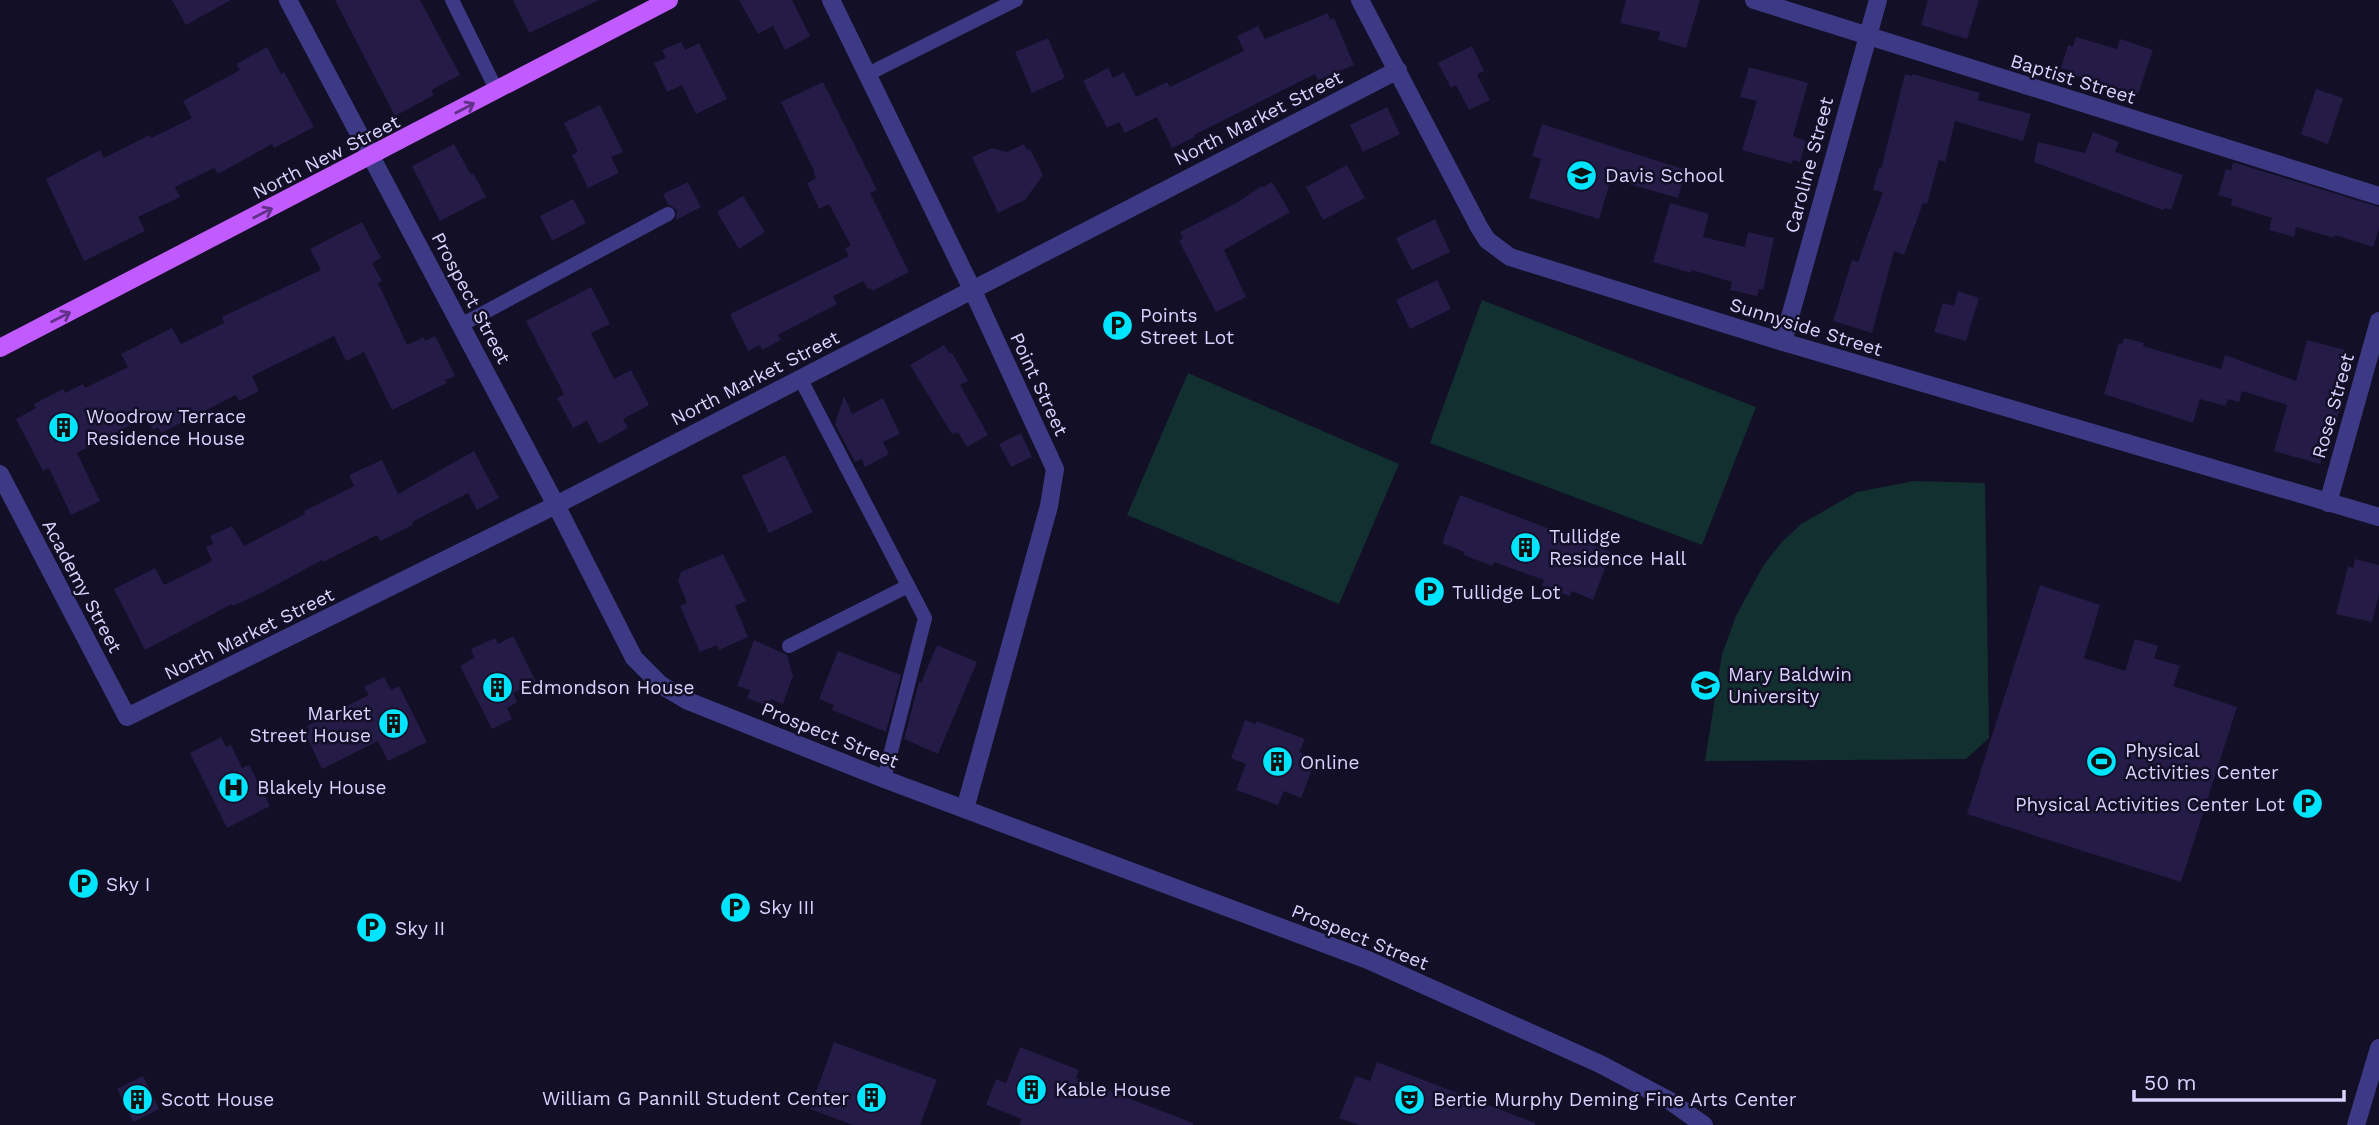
<svg xmlns="http://www.w3.org/2000/svg" width="2379" height="1125" font-family="'Work Sans',sans-serif">
  <rect width="100%" height="100%" fill="#130f26"/>
  <g fill="#12302f">
    <path d="M 1482,300 L 1756,407 L 1702,545 L 1430,443 Z"/>
    <path d="M 1188,373 L 1399,464 L 1339,604 L 1127,515 Z"/>
    <path d="M 1914,481 L 1985,483 L 1989,738 L 1966,759 L 1705,761 L 1722,654 L 1736,616 L 1763,566 L 1780,544 L 1801,524 L 1857,492 Z"/>
  </g>
  <g fill="#241b47">
    <path d="M 172,0 L 231,0 L 186,25 Z"/>
    <path d="M 335,0 L 420,0 L 460,75 L 431,90 L 434,95 L 395,116 Z"/>
    <path d="M 513,0 L 599,0 L 529,33 Z"/>
    <path d="M 739,0 L 792,0 L 810,36 L 785,50 L 773,26 L 758,34 Z"/>
    <path d="M 1626,0 L 1700,0 L 1686,48 L 1658,40 L 1660,32 L 1620,23 Z"/>
    <path d="M 1928,0 L 1979,0 L 1967,39 L 1921,25 Z"/>
    <path d="M 1328,13 L 1330,20 L 1334,18 L 1354,65 L 1318,80 L 1315,74 L 1194,135 L 1195,137 L 1172,148 L 1157,117 L 1125,133 L 1119,122 L 1107,128 L 1083,81 L 1108,68 L 1113,78 L 1124,72 L 1136,97 L 1167,82 L 1170,87 L 1244,51 L 1237,36 L 1258,26 L 1265,39 Z"/>
    <path d="M 2076,37 L 2117,49 L 2120,39 L 2153,50 L 2138,94 L 2071,74 L 2072,71 L 2061,68 L 2068,45 L 2073,47 Z"/>
    <path d="M 1048,38 L 1065,78 L 1032,93 L 1015,52 Z"/>
    <path d="M 681,42 L 685,50 L 699,43 L 727,99 L 696,114 L 682,85 L 667,92 L 654,63 L 666,58 L 662,50 Z"/>
    <path d="M 1472,46 L 1484,71 L 1477,75 L 1490,100 L 1469,110 L 1456,85 L 1451,88 L 1438,63 Z"/>
    <path d="M 267,47 L 281,74 L 284,72 L 314,127 L 274,148 L 272,144 L 218,174 L 214,168 L 175,187 L 180,197 L 138,217 L 145,231 L 84,261 L 46,179 L 100,150 L 104,158 L 150,135 L 151,138 L 192,118 L 183,101 L 240,70 L 236,64 Z"/>
    <path d="M 1749,67 L 1808,83 L 1793,136 L 1806,141 L 1800,162 L 1793,160 L 1792,164 L 1742,150 L 1757,101 L 1740,97 Z"/>
    <path d="M 1905,74 L 1912,76 L 1913,74 L 1980,93 L 1978,100 L 2031,114 L 2023,141 L 1955,121 L 1945,162 L 1939,160 L 1927,204 L 1923,203 L 1904,255 L 1894,251 L 1872,333 L 1833,321 L 1852,260 L 1858,262 L 1883,192 L 1873,190 L 1879,168 L 1881,169 Z"/>
    <path d="M 823,82 L 877,190 L 870,193 L 909,272 L 872,291 L 871,288 L 868,289 L 863,281 L 833,296 L 837,304 L 778,335 L 781,340 L 762,350 L 760,345 L 748,351 L 730,314 L 849,256 L 845,248 L 851,246 L 829,204 L 819,209 L 807,183 L 816,178 L 813,172 L 814,171 L 781,102 Z"/>
    <path d="M 2316,89 L 2343,98 L 2328,144 L 2301,134 Z"/>
    <path d="M 600,105 L 623,152 L 611,157 L 619,173 L 588,188 L 572,155 L 578,152 L 564,123 Z"/>
    <path d="M 1387,107 L 1400,134 L 1363,152 L 1350,125 Z"/>
    <path d="M 1542,124 L 1686,170 L 1678,198 L 1611,179 L 1599,219 L 1529,198 L 1541,159 L 1532,156 Z"/>
    <path d="M 2093,132 L 2119,142 L 2115,152 L 2183,175 L 2171,210 L 2164,208 L 2163,210 L 2034,162 L 2038,142 L 2085,153 Z"/>
    <path d="M 454,144 L 471,175 L 473,173 L 486,197 L 440,221 L 412,166 Z"/>
    <path d="M 1024,144 L 1027,150 L 1030,149 L 1043,175 L 1025,200 L 998,213 L 972,157 L 992,148 L 1007,152 Z"/>
    <path d="M 2233,162 L 2379,207 L 2379,228 L 2373,247 L 2335,235 L 2334,238 L 2296,227 L 2294,237 L 2269,230 L 2272,218 L 2231,205 L 2232,199 L 2218,195 L 2226,169 L 2231,171 Z"/>
    <path d="M 1347,165 L 1365,198 L 1323,220 L 1306,187 Z"/>
    <path d="M 688,182 L 701,207 L 676,220 L 677,210 L 668,204 L 663,194 Z"/>
    <path d="M 1272,182 L 1290,212 L 1224,250 L 1246,297 L 1216,312 L 1179,241 L 1183,238 L 1180,232 L 1238,202 L 1262,186 L 1263,187 Z"/>
    <path d="M 743,196 L 765,232 L 739,249 L 717,212 Z"/>
    <path d="M 573,199 L 586,223 L 552,241 L 540,216 Z"/>
    <path d="M 1670,203 L 1709,214 L 1703,237 L 1745,247 L 1748,232 L 1774,238 L 1763,290 L 1759,289 L 1757,296 L 1730,290 L 1732,282 L 1692,270 L 1691,273 L 1653,262 Z"/>
    <path d="M 1435,219 L 1450,252 L 1412,270 L 1396,238 Z"/>
    <path d="M 362,222 L 381,258 L 372,263 L 382,281 L 378,283 L 407,345 L 424,337 L 425,341 L 435,336 L 455,376 L 445,380 L 447,383 L 392,410 L 364,352 L 346,361 L 334,336 L 252,376 L 259,391 L 239,401 L 236,395 L 161,433 L 158,427 L 153,430 L 146,417 L 77,453 L 100,501 L 71,515 L 49,468 L 43,471 L 16,419 L 36,408 L 34,404 L 63,389 L 65,393 L 83,384 L 85,388 L 128,367 L 121,354 L 172,328 L 181,344 L 185,342 L 224,323 L 222,317 L 321,270 L 310,249 Z"/>
    <path d="M 1437,280 L 1451,309 L 1410,329 L 1396,300 Z"/>
    <path d="M 591,287 L 610,324 L 591,333 L 614,379 L 631,370 L 649,405 L 623,419 L 628,428 L 599,444 L 587,421 L 573,428 L 557,398 L 564,394 L 526,321 Z"/>
    <path d="M 1958,291 L 1979,298 L 1966,341 L 1934,332 L 1943,303 L 1954,306 Z"/>
    <path d="M 2124,338 L 2144,343 L 2143,346 L 2221,369 L 2225,355 L 2296,381 L 2307,340 L 2345,350 L 2343,358 L 2350,360 L 2340,394 L 2344,395 L 2337,419 L 2333,418 L 2320,464 L 2274,451 L 2287,405 L 2242,391 L 2239,402 L 2228,399 L 2225,406 L 2200,399 L 2193,423 L 2104,394 L 2119,343 L 2122,344 Z"/>
    <path d="M 944,345 L 950,354 L 952,353 L 968,381 L 960,385 L 988,435 L 967,447 L 958,432 L 952,434 L 910,365 Z"/>
    <path d="M 844,396 L 852,414 L 883,398 L 900,434 L 883,442 L 889,454 L 865,467 L 862,459 L 855,462 L 835,424 Z"/>
    <path d="M 1021,433 L 1032,457 L 1011,467 L 999,444 Z"/>
    <path d="M 474,451 L 499,498 L 477,510 L 468,493 L 412,522 L 413,525 L 380,541 L 377,535 L 323,562 L 322,560 L 265,591 L 233,606 L 232,604 L 145,650 L 114,589 L 155,568 L 164,585 L 212,561 L 206,547 L 213,544 L 210,536 L 232,526 L 244,546 L 305,514 L 304,511 L 354,486 L 349,475 L 382,460 L 398,494 Z"/>
    <path d="M 785,455 L 813,512 L 769,533 L 742,476 Z"/>
    <path d="M 1460,495 L 1611,552 L 1593,600 L 1572,591 L 1570,596 L 1542,586 L 1544,580 L 1494,562 L 1492,566 L 1464,555 L 1464,552 L 1442,543 Z"/>
    <path d="M 723,554 L 746,601 L 735,606 L 748,637 L 719,650 L 717,645 L 700,652 L 680,606 L 687,603 L 678,581 L 681,572 Z"/>
    <path d="M 2355,559 L 2379,565 L 2379,594 L 2372,622 L 2336,614 L 2348,566 L 2353,568 Z"/>
    <path d="M 2040,585 L 2100,605 L 2084,658 L 2125,671 L 2135,639 L 2158,646 L 2154,658 L 2180,666 L 2173,686 L 2237,707 L 2181,882 L 1967,814 Z"/>
    <path d="M 513,636 L 536,682 L 513,693 L 517,702 L 507,708 L 512,719 L 492,729 L 460,666 L 474,658 L 471,649 L 495,638 L 498,644 Z"/>
    <path d="M 754,640 L 787,655 L 793,676 L 783,704 L 771,699 L 768,706 L 747,698 L 750,690 L 737,686 Z"/>
    <path d="M 937,645 L 977,662 L 938,754 L 904,739 L 919,682 L 921,683 Z"/>
    <path d="M 838,651 L 901,675 L 886,732 L 832,710 L 834,705 L 819,699 Z"/>
    <path d="M 384,677 L 391,690 L 399,686 L 427,742 L 388,761 L 378,741 L 322,769 L 305,733 L 310,731 L 307,726 L 369,695 L 364,687 Z"/>
    <path d="M 1245,720 L 1255,724 L 1257,721 L 1305,739 L 1299,752 L 1316,759 L 1301,798 L 1284,791 L 1278,805 L 1236,790 L 1246,764 L 1231,758 Z"/>
    <path d="M 221,737 L 226,747 L 231,745 L 242,768 L 249,765 L 270,806 L 227,828 L 190,753 Z"/>
    <path d="M 834,1042 L 937,1080 L 920,1125 L 853,1125 L 810,1109 Z"/>
    <path d="M 1020,1047 L 1079,1070 L 1076,1078 L 1193,1123 L 1193,1125 L 1019,1125 L 1022,1119 L 986,1105 L 996,1079 L 1006,1083 Z"/>
    <path d="M 1377,1062 L 1535,1123 L 1535,1125 L 1360,1125 L 1339,1118 L 1356,1076 L 1370,1081 Z"/>
    <path d="M 143,1076 L 159,1109 L 133,1122 L 117,1089 Z"/>
  </g>
  <g fill="none" stroke-linecap="round" stroke-linejoin="round">
    <g stroke="#3d3a85" stroke-width="14">
      <path d="M 452,0 L 497,91"/>
      <path d="M 868,74 L 1016,0"/>
      <path d="M 461,325 L 668,214"/>
      <path d="M 800,378 L 925,618 L 884,779"/>
      <path d="M 789,646 L 908,586"/>
    </g>
    <g stroke="#3d3a85" stroke-width="18">
      <path d="M 288,0 L 556,505 L 634,658 L 661,685 L 688,701 L 884,779 L 1368,960 L 1600,1064 L 1670,1101 L 1704,1125"/>
      <path d="M 831,0 L 972,289 L 1055,469 L 1049,506 L 965,809"/>
      <path d="M 1360,0 L 1479,227 L 1487,240 L 1510,257 L 1783,342 L 2379,517"/>
      <path d="M 1754,0 L 2379,196"/>
      <path d="M 1783,342 L 1878,0"/>
      <path d="M 0,474 L 127,717 L 556,505 L 1398,70"/>
      <path d="M 2328,503 L 2379,321"/>
      <path d="M 2356,1125 L 2379,1048"/>
    </g>
    <path stroke="#c25bff" stroke-width="18" d="M 0,348 L 669,0"/>
  </g>
  <defs><path id="oneway-shaft" d="M-6 0H5M1.5-3L5.5 0L1.5 3" fill="none" stroke-width="1.6" stroke-linecap="round" stroke-linejoin="round" transform="scale(1.75)"/></defs>
  <g stroke="#623188">
    <use href="#oneway-shaft" transform="translate(465 108) rotate(-28)"/>
    <use href="#oneway-shaft" transform="translate(263 213) rotate(-27)"/>
    <use href="#oneway-shaft" transform="translate(61 317) rotate(-27)"/>
  </g>
  <defs>
    <symbol id="school-disc" viewBox="-11 -11 22 22"><circle r="9.5" fill="#00e5ff" stroke="#130f26"/><path d="M0-5L7-2L0 1L-7-2ZM-4 1L0 2.5L4 1V4Q0 6-4 4Z" fill="#111"/></symbol>
    <symbol id="parking-disc" viewBox="-11 -11 22 22"><circle r="9.5" fill="#00e5ff" stroke="#130f26"/><path d="M-3.5-5.5H1a3.5 3.5 0 0 1 0 7H-1V5.5H-3.5ZM-1-3.4V-.6H.8a1.4 1.4 0 0 0 0-2.8Z" fill="#111"/></symbol>
    <symbol id="building-disc" viewBox="-11 -11 22 22"><circle r="9.5" fill="#00e5ff" stroke="#130f26"/><path d="M-4-6H4V6H1V3H-1V6H-4ZM-2.5-4.3h1.7v1.8h-1.7ZM.8-4.3h1.7v1.8H.8ZM-2.5-1h1.7V.8h-1.7ZM.8-1h1.7V.8H.8Z" fill="#111"/></symbol>
    <symbol id="university-disc" viewBox="-11 -11 22 22"><circle r="9.5" fill="#00e5ff" stroke="#130f26"/><path d="M0-5L7-2L0 1L-7-2ZM-4 1L0 2.5L4 1V4Q0 6-4 4Z" fill="#111"/></symbol>
    <symbol id="stadium-disc" viewBox="-11 -11 22 22"><circle r="9.5" fill="#00e5ff" stroke="#130f26"/><path d="M0-5a6.5 5 0 1 0 0 10a6.5 5 0 1 0 0-10ZM-3.5-1.8h7v3.6h-7Z" fill="#111"/></symbol>
    <symbol id="hospital-disc" viewBox="-11 -11 22 22"><circle r="9.5" fill="#00e5ff" stroke="#130f26"/><path d="M-5-5h3v3.5h4V-5h3V5h-3V1.5h-4V5h-3Z" fill="#111"/></symbol>
    <symbol id="theatre-disc" viewBox="-11 -11 22 22"><circle r="9.5" fill="#00e5ff" stroke="#130f26"/><path d="M-5-5.5Q0-4 5-5.5V0Q5 5 0 6Q-5 5-5 0ZM-3.3-2.5H-1v1.5H-3.3ZM1-2.5H3.3v1.5H1ZM-2.8 1Q0 5.5 2.8 1Z" fill="#111"/></symbol>
  </defs>
  <g fill-rule="evenodd">
    <use href="#school-disc" x="1564" y="158" width="35" height="35"/>
    <use href="#parking-disc" x="1100" y="308" width="35" height="35"/>
    <use href="#building-disc" x="46" y="410" width="35" height="35"/>
    <use href="#building-disc" x="1508" y="530" width="35" height="35"/>
    <use href="#parking-disc" x="1412" y="574" width="35" height="35"/>
    <use href="#university-disc" x="1688" y="668" width="35" height="35"/>
    <use href="#building-disc" x="480" y="670" width="35" height="35"/>
    <use href="#building-disc" x="376" y="706" width="35" height="35"/>
    <use href="#stadium-disc" x="2084" y="744" width="35" height="35"/>
    <use href="#building-disc" x="1260" y="744" width="35" height="35"/>
    <use href="#hospital-disc" x="216" y="770" width="35" height="35"/>
    <use href="#parking-disc" x="2290" y="786" width="35" height="35"/>
    <use href="#parking-disc" x="66" y="866" width="35" height="35"/>
    <use href="#parking-disc" x="718" y="890" width="35" height="35"/>
    <use href="#parking-disc" x="354" y="910" width="35" height="35"/>
    <use href="#building-disc" x="1014" y="1072" width="35" height="35"/>
    <use href="#building-disc" x="854" y="1080" width="35" height="35"/>
    <use href="#building-disc" x="120" y="1082" width="35" height="35"/>
    <use href="#theatre-disc" x="1392" y="1082" width="35" height="35"/>
  </g>
  <g text-anchor="middle" dominant-baseline="central" stroke-width="5" stroke-linejoin="round" paint-order="stroke">
    <g font-size="19" fill="#d9d4ff" stroke="#130f26">
      <text transform="translate(2073 79) rotate(17)">Baptist Street</text>
      <text transform="translate(1258 118) rotate(-27)">North Market Street</text>
      <text transform="translate(326 157) rotate(-27)">North New Street</text>
      <text transform="translate(1809 165) rotate(-75)">Caroline Street</text>
      <text transform="translate(471 298) rotate(62)">Prospect Street</text>
      <text transform="translate(1806 327) rotate(17)">Sunnyside Street</text>
      <text transform="translate(755 378) rotate(-27)">North Market Street</text>
      <text transform="translate(1039 384) rotate(65)">Point Street</text>
      <text transform="translate(2333 406) rotate(-74)">Rose Street</text>
      <text transform="translate(82 586) rotate(62)">Academy Street</text>
      <text transform="translate(249 634) rotate(-26)">North Market Street</text>
      <text transform="translate(830 735) rotate(22)">Prospect Street</text>
      <text transform="translate(1360 937) rotate(22)">Prospect Street</text>
    </g>
    <g font-size="19" fill="#d9d4ff" stroke="#130f26" text-anchor="start">
      <text x="1605" y="175">Davis School</text>
      <text x="1140" y="315">Points<tspan x="1140" dy="22">Street Lot</tspan></text>
      <text x="86" y="416">Woodrow Terrace<tspan x="86" dy="22">Residence House</tspan></text>
      <text x="1549" y="536">Tullidge<tspan x="1549" dy="22">Residence Hall</tspan></text>
      <text x="1452" y="592">Tullidge Lot</text>
      <text x="1728" y="674">Mary Baldwin<tspan x="1728" dy="22">University</tspan></text>
      <text x="520" y="687">Edmondson House</text>
      <text x="371" y="713" text-anchor="end">Market<tspan x="371" dy="22">Street House</tspan></text>
      <text x="2125" y="750">Physical<tspan x="2125" dy="22">Activities Center</tspan></text>
      <text x="1300" y="762">Online</text>
      <text x="257" y="787">Blakely House</text>
      <text x="2285" y="804" text-anchor="end">Physical Activities Center Lot</text>
      <text x="106" y="884">Sky I</text>
      <text x="759" y="907">Sky III</text>
      <text x="395" y="928">Sky II</text>
      <text x="1055" y="1089">Kable House</text>
      <text x="849" y="1098" text-anchor="end">William G Pannill Student Center</text>
      <text x="161" y="1099">Scott House</text>
      <text x="1433" y="1099">Bertie Murphy Deming Fine Arts Center</text>
    </g>
  </g>
  <path d="M2134 1090v10h210v-10" fill="none" stroke="#d9d4ff" stroke-width="3.5"/>
  <text x="2144" y="1090" font-size="21" fill="#d9d4ff" stroke="#130f26" stroke-width="5" paint-order="stroke">50 m</text>
</svg>
